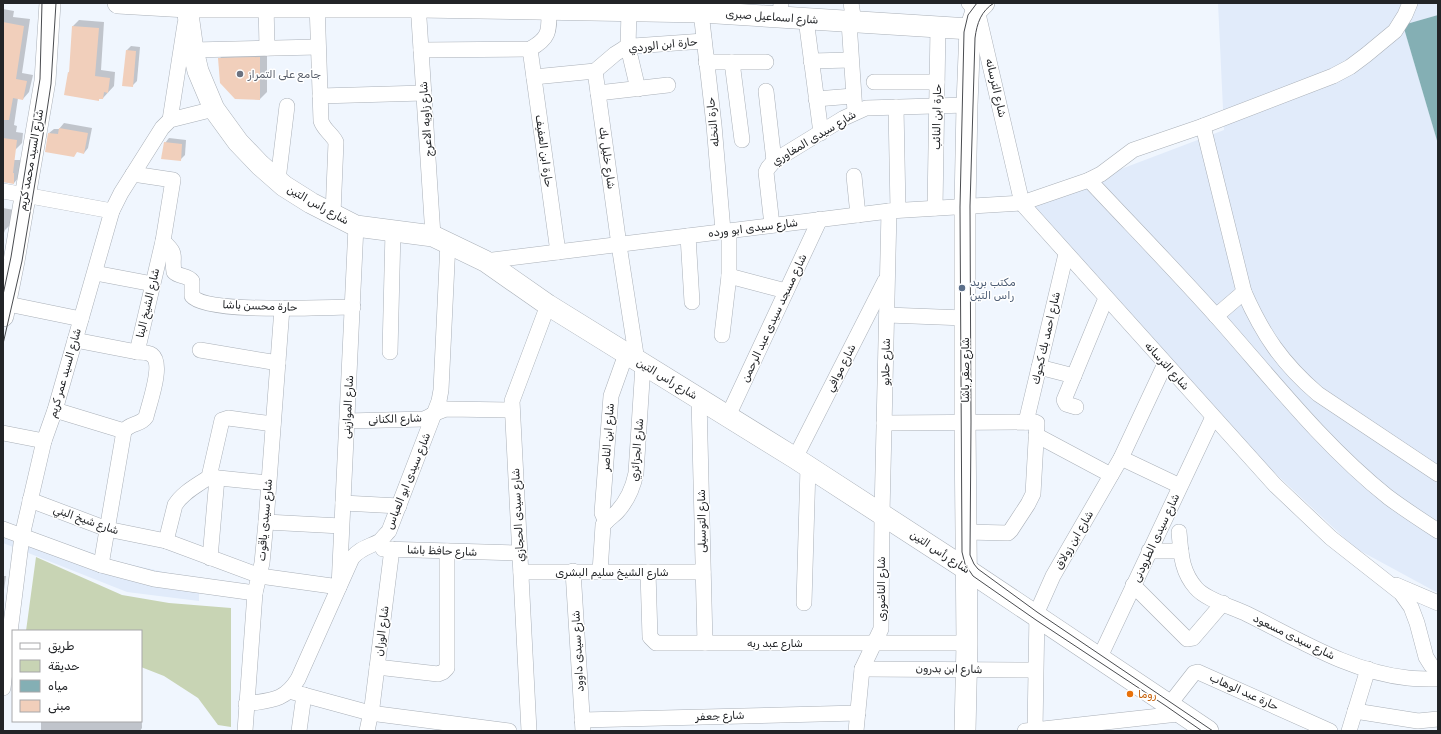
<svg xmlns="http://www.w3.org/2000/svg" width="1441" height="734" font-family="Rubik,'Noto Naskh Arabic',sans-serif">
  <rect width="100%" height="100%" fill="#f0f6fe"/>
  <g fill="#e1ebfa">
    <path d="M 1218,3 L 1438,3 L 1438,15 L 1403,25 L 1438,144 L 1438,593 L 1355,548 L 1258,457 L 1026,205 L 1224,130 Z"/>
    <path d="M 3,522 L 115,561 L 199,580 L 199,601 L 127,592 L 3,543 Z"/>
  </g>
  <path fill="#c8d4b4" d="M 36,557 L 122,595 L 169,603 L 231,608 L 231,727 L 218,725 L 198,698 L 164,676 L 141,667 L 141,631 L 26,631 Z"/>
  <path fill="#84afb4" d="M 1438,15 L 1438,144 L 1403,25 Z"/>
  <g fill="#0003">
    <path d="M 3,9 L 14,11 L 13,17 L 30,19 L 22,73 L 33,75 L 29,92 L 23,99 L 18,98 L 14,125 L 17,126 L 16,132 L 23,133 L 22,143 L 15,150 L 3,147 Z"/>
    <path d="M 79,20 L 104,22 L 101,70 L 115,72 L 114,86 L 103,98 L 68,73 L 70,71 L 73,26 Z"/>
    <path d="M 131,46 L 140,47 L 137,81 L 132,86 L 127,50 Z"/>
    <path d="M 267,51 L 267,92 L 260,99 L 219,59 L 227,52 Z"/>
    <path d="M 64,123 L 92,128 L 88,148 L 84,153 L 49,133 L 54,129 L 59,129 Z"/>
    <path d="M 169,138 L 186,140 L 185,155 L 180,160 L 165,143 Z"/>
    <path d="M 3,160 L 20,160 L 20,176 L 14,183 L 3,182 Z"/>
    <path d="M 3,208 L 14,210 L 12,223 L 5,230 L 3,236 Z"/>
    <path d="M 3,576 L 6,576 L 3,597 Z"/>
    <path d="M 141,686 L 142,728 L 140,731 L 41,731 L 41,721 L 141,721 Z"/>
  </g>
  <g fill="#f1cfbb">
    <path d="M 3,22 L 24,26 L 16,79 L 27,81 L 23,100 L 13,98 L 9,120 L 3,120 Z"/>
    <path d="M 72,26 L 99,28 L 95,76 L 110,78 L 108,93 L 104,92 L 103,99 L 99,99 L 99,101 L 64,95 L 68,72 L 69,73 Z"/>
    <path d="M 126,50 L 136,51 L 133,87 L 122,86 Z"/>
    <path d="M 260,57 L 260,100 L 235,99 L 220,83 L 218,58 Z"/>
    <path d="M 59,128 L 88,133 L 84,154 L 77,152 L 74,157 L 45,152 L 48,133 L 58,134 Z"/>
    <path d="M 3,138 L 17,140 L 13,173 L 14,173 L 14,184 L 3,182 Z"/>
    <path d="M 164,142 L 182,144 L 181,161 L 161,159 Z"/>
  </g>
  <g fill="none" stroke-linecap="round" stroke-linejoin="round">
    <defs>
      <g id="street">
        <path d="M 266,3 L 267,48"/>
        <path d="M 317,3 L 321,121 C 324,130 332,134 336,142 L 333,214"/>
        <path d="M 418,3 L 433,236"/>
        <path d="M 851,3 L 854,22"/>
        <path d="M 969,3 L 976,11 L 979,18 L 1022,203 L 1025,207 L 1275,485 L 1331,538 L 1401,593 L 1411,607 L 1417,623 L 1426,657 L 1431,665 L 1438,672"/>
        <path d="M 629,11 L 628,47 L 638,89"/>
        <path d="M 701,12 L 714,125 L 723,231"/>
        <path d="M 780,17 L 781,3"/>
        <path d="M 806,19 L 821,133"/>
        <path d="M 849,22 L 855,112"/>
        <path d="M 530,49 L 558,252"/>
        <path d="M 193,50 L 318,47"/>
        <path d="M 421,50 L 530,49 C 550,38 549,31 549,10"/>
        <path d="M 811,61 L 851,60"/>
        <path d="M 706,62 L 766,62"/>
        <path d="M 732,62 L 742,140"/>
        <path d="M 595,71 L 619,245 L 637,361"/>
        <path d="M 534,77 L 595,71 L 615,54 L 623,49 L 633,46 L 704,41"/>
        <path d="M 874,82 L 937,82"/>
        <path d="M 766,91 L 774,161"/>
        <path d="M 598,93 L 668,85"/>
        <path d="M 320,96 L 424,93"/>
        <path d="M 816,99 L 853,96"/>
        <path d="M 896,107 L 898,210"/>
        <path d="M 170,120 L 185,24"/>
        <path d="M 1203,126 L 1244,292 C 1263,335 1282,363 1318,394 L 1438,474"/>
        <path d="M 854,176 L 858,215"/>
        <path d="M 278,180 L 287,106"/>
        <path d="M 1089,180 C 1132,226 1176,271 1217,317 C 1272,379 1323,445 1388,497 C 1404,509 1421,520 1438,531"/>
        <path d="M 3,191 L 112,211"/>
        <path d="M 935,208 L 938,27"/>
        <path d="M 772,225 L 766,172 L 768,168 L 774,161 L 844,118 L 866,108 L 967,105"/>
        <path d="M 688,236 L 692,302"/>
        <path d="M 163,241 C 179,256 171,254 174,272 C 179,277 188,275 192,281 L 192,296 C 206,314 327,307 353,307"/>
        <path d="M 485,261 L 889,211 L 1022,203 L 1089,180 L 1101,174 L 1133,150 L 1203,126 L 1333,76 L 1350,67 L 1366,55 L 1395,31 L 1405,15 L 1410,3"/>
        <path d="M 95,273 L 153,284"/>
        <path d="M 729,276 L 786,291"/>
        <path d="M 3,303 L 81,319"/>
        <path d="M 887,315 L 965,318"/>
        <path d="M 1216,316 L 1244,292"/>
        <path d="M 722,335 L 729,276 L 729,231"/>
        <path d="M 75,340 L 137,352"/>
        <path d="M 200,350 L 278,363"/>
        <path d="M 390,352 L 393,231"/>
        <path d="M 1039,367 L 1074,376"/>
        <path d="M 699,399 L 705,643"/>
        <path d="M 1076,407 L 1066,404 L 1064,400 L 1106,298"/>
        <path d="M 55,410 L 124,431"/>
        <path d="M 728,416 L 820,219"/>
        <path d="M 347,421 L 424,419 C 432,416 439,410 447,409 L 512,410"/>
        <path d="M 1026,422 L 1066,254"/>
        <path d="M 884,423 L 1035,422 L 1037,423 L 1033,494 L 1028,504 L 1011,530 L 1008,533 L 966,532"/>
        <path d="M 3,433 L 44,441"/>
        <path d="M 1036,435 L 1111,475"/>
        <path d="M 795,458 L 885,281"/>
        <path d="M 1121,458 L 1180,486"/>
        <path d="M 209,477 L 268,483"/>
        <path d="M 30,500 L 107,529 L 166,541 L 260,576 L 339,587 L 356,226"/>
        <path d="M 343,503 L 399,506"/>
        <path d="M 266,522 L 341,526"/>
        <path d="M 606,522 L 602,513 L 611,396 L 626,354"/>
        <path d="M 3,529 L 101,565 L 154,579 L 255,593"/>
        <path d="M 1179,532 C 1181,553 1181,571 1196,588 C 1206,600 1233,607 1247,614 C 1298,639 1350,672 1408,678 C 1418,679 1428,679 1438,679"/>
        <path d="M 166,541 L 175,505 C 183,492 198,485 209,477 L 222,420 L 228,418 L 273,424"/>
        <path d="M 383,549 L 520,553"/>
        <path d="M 1149,551 L 1181,551"/>
        <path d="M 210,558 L 217,478"/>
        <path d="M 101,565 L 124,431 C 130,423 141,425 146,417 C 149,404 164,364 152,355 C 148,352 142,352 137,352 L 163,241 L 173,180 L 133,174"/>
        <path d="M 573,571 L 583,731"/>
        <path d="M 521,572 L 703,572"/>
        <path d="M 600,572 L 603,525 C 607,520 613,516 617,512 C 628,500 633,488 636,473 L 643,365"/>
        <path d="M 648,572 L 650,637 L 656,643 L 967,643"/>
        <path d="M 1133,585 L 1187,639 L 1193,638 L 1223,603"/>
        <path d="M 1396,585 L 1438,603"/>
        <path d="M 804,603 L 808,467"/>
        <path d="M 1099,659 L 1213,417"/>
        <path d="M 377,667 L 438,674 L 443,672 L 447,668 L 447,551"/>
        <path d="M 862,669 L 1035,670"/>
        <path d="M 3,688 L 22,536 L 44,441 L 55,410 L 112,211 L 121,193 L 162,128 L 170,120 L 214,109"/>
        <path d="M 289,691 L 370,713 L 509,731"/>
        <path d="M 246,704 C 270,700 284,702 298,679 L 352,558 C 360,548 369,547 380,541 C 383,538 386,534 389,531 L 439,401 L 441,390 L 448,242"/>
        <path d="M 1169,705 L 1194,673 L 1198,672 L 1330,731"/>
        <path d="M 1355,711 L 1418,721 L 1438,719"/>
        <path d="M 582,720 L 858,713"/>
        <path d="M 1035,730 L 1037,612 L 1053,576 L 1121,458 L 1165,364"/>
        <path d="M 245,731 L 255,593 L 262,563 L 266,522 L 282,308"/>
        <path d="M 299,731 L 304,695"/>
        <path d="M 367,731 L 372,707 L 392,549"/>
        <path d="M 529,731 L 512,401 L 548,305"/>
        <path d="M 856,731 L 862,669 L 881,629 L 882,514 L 889,211"/>
        <path d="M 1025,731 L 1178,714 L 1180,712"/>
        <path d="M 1349,731 L 1368,669"/>
      </g>
      <g id="secondary">
        <path d="M 118,3 L 187,7 L 419,7 L 701,12 L 970,29"/>
        <path d="M 187,7 L 193,50 L 198,71 L 214,109 L 238,142 L 260,165 L 284,186 L 311,203 L 356,226 L 433,236 L 485,261 L 548,305 L 795,458 L 966,569 L 1208,731"/>
        <path d="M 3,316 L 14,261 L 45,81 L 50,3"/>
        <path d="M 965,731 L 967,643 L 965,422 L 965,206 L 967,105 L 970,29 L 976,11 L 984,3"/>
      </g>
    </defs>
    <use href="#street" stroke="#aab0b8" stroke-width="16"/>
    <use href="#secondary" stroke="#aab0b8" stroke-width="22"/>
    <use href="#street" stroke="#fff" stroke-width="15"/>
    <use href="#secondary" stroke="#fff" stroke-width="21"/>
    <g stroke="#4a4c50" stroke-width="1">
      <path d="M 977,3 L 968,15 L 964,32 L 960,207 L 962,552 L 965,564 L 973,576 L 1036,620 L 1166,706 L 1202,731"/>
      <path d="M 994,3 C 981,11 977,23 975,38 L 970,206 L 971,422 L 970,555 L 974,564 L 978,569 L 1037,612 L 1213,731"/>
      <path d="M 3,295 L 11,257 L 40,79 L 42,3"/>
      <path d="M 3,344 L 22,261 L 46,117 L 51,84 L 56,3"/>
    </g>
  </g>
  <circle fill="#6b7280" stroke="#fff" stroke-width="1.5" cx="240" cy="74" r="4"/>
  <circle fill="#5c6f8a" stroke="#fff" stroke-width="1.5" cx="962" cy="288" r="4"/>
  <circle fill="#e8710a" stroke="#fff" stroke-width="1.5" cx="1130" cy="694" r="4"/>
  <g text-anchor="middle" dominant-baseline="central" stroke-width="3" stroke-linejoin="round" paint-order="stroke">
    <g font-size="11" fill="#222427" stroke="#fff">
      <text transform="translate(772 17) rotate(4)">شارع اسماعيل صبرى</text>
      <text transform="translate(663 45) rotate(-6)">حارة ابن الوردي</text>
      <text transform="translate(996 88) rotate(77)">شارع الترسانه</text>
      <text transform="translate(937 117) rotate(-89)">حارة ابن النائب</text>
      <text transform="translate(426 119) rotate(-94)">شارع زاويه الاعرج</text>
      <text transform="translate(713 122) rotate(-96)">حارة النخله</text>
      <text transform="translate(814 138) rotate(-31)">شارع سيدى المغاوري</text>
      <text transform="translate(544 151) rotate(82)">حارة ابن العفيف</text>
      <text transform="translate(607 158) rotate(82)">شارع خليل بك</text>
      <text transform="translate(31 160) rotate(-80)">شارع السيد محمد كريم</text>
      <text transform="translate(318 205) rotate(29)">شارع رأس التين</text>
      <text transform="translate(753 228) rotate(-7)">شارع سيدى ابو ورده</text>
      <text transform="translate(148 303) rotate(-77)">شارع الشيخ البنا</text>
      <text transform="translate(260 306) rotate(2)">حارة محسن باشا</text>
      <text transform="translate(774 318) rotate(-65)">شارع مسجد سيدى عبد الرحمن</text>
      <text transform="translate(1046 338) rotate(-77)">شارع احمد بك كجوك</text>
      <text transform="translate(886 362) rotate(-89)">شارع حلابو</text>
      <text transform="translate(1167 366) rotate(48)">شارع الترسانه</text>
      <text transform="translate(841 368) rotate(-63)">شارع موافي</text>
      <text transform="translate(965 370) rotate(-90)">شارع صقر باشا</text>
      <text transform="translate(65 373) rotate(-74)">شارع السيد عمر كريم</text>
      <text transform="translate(667 379) rotate(31)">شارع رأس التين</text>
      <text transform="translate(348 407) rotate(-87)">شارع الموازينى</text>
      <text transform="translate(395 419) rotate(-2)">شارع الكنانى</text>
      <text transform="translate(608 437) rotate(-86)">شارع ابن الناصر</text>
      <text transform="translate(637 450) rotate(-85)">شارع الجزائري</text>
      <text transform="translate(408 481) rotate(-68)">شارع سيدى ابو العباس</text>
      <text transform="translate(518 515) rotate(-93)">شارع سيدى الحجازي</text>
      <text transform="translate(86 520) rotate(19)">شارع شيخ البني</text>
      <text transform="translate(265 520) rotate(-85)">شارع سيدى ياقوت</text>
      <text transform="translate(702 521) rotate(-91)">شارع التوسيلى</text>
      <text transform="translate(1156 538) rotate(-65)">شارع سيدى الطرودنى</text>
      <text transform="translate(1074 540) rotate(-60)">شارع ابن زولاق</text>
      <text transform="translate(442 551) rotate(2)">شارع حافظ باشا</text>
      <text transform="translate(940 552) rotate(33)">شارع رأس التين</text>
      <text x="612" y="572">شارع الشيخ سليم البشرى</text>
      <text transform="translate(881 589) rotate(-90)">شارع الناضورى</text>
      <text transform="translate(382 631) rotate(-83)">شارع الوزان</text>
      <text transform="translate(1294 637) rotate(26)">شارع سيدى مسعود</text>
      <text x="775" y="643">شارع عبد ربه</text>
      <text transform="translate(578 651) rotate(-93)">شارع سيدى داوود</text>
      <text transform="translate(949 669) rotate(1)">شارع ابن بدرون</text>
      <text transform="translate(1244 692) rotate(24)">حارة عبد الوهاب</text>
      <text transform="translate(720 716) rotate(-2)">شارع جعفر</text>
    </g>
    <g font-size="11" fill="#5b616d" stroke="#fff" text-anchor="start">
      <text x="248" y="74">جامع على التمراز</text>
    </g>
    <g font-size="11" fill="#4e5e75" stroke="#fff" text-anchor="start">
      <text x="970" y="282">مكتب بريد<tspan x="970" dy="13">راس التين</tspan></text>
    </g>
    <g font-size="11" fill="#c56008" stroke="#fff" text-anchor="start">
      <text x="1138" y="694">روما</text>
    </g>
  </g>
  <rect width="1441" height="734" fill="none" stroke="#222427" stroke-width="8"/>
  <rect x="12" y="630" width="130" height="92" fill="#ffffff" stroke="#a7a7a9"/>
  <rect x="20" y="643" width="20" height="6" fill="#ffffff" stroke="#a7a7a9"/>
  <text x="48" y="650" font-size="12" fill="#222427">طريق</text>
  <rect x="20" y="660" width="20" height="12" fill="#c8d4b4" stroke="#a7a7a9"/>
  <text x="48" y="670" font-size="12" fill="#222427">حديقة</text>
  <rect x="20" y="680" width="20" height="12" fill="#84afb4" stroke="#a7a7a9"/>
  <text x="48" y="690" font-size="12" fill="#222427">مياه</text>
  <rect x="20" y="700" width="20" height="12" fill="#f1cfbb" stroke="#a7a7a9"/>
  <text x="48" y="710" font-size="12" fill="#222427">مبنى</text>
</svg>
